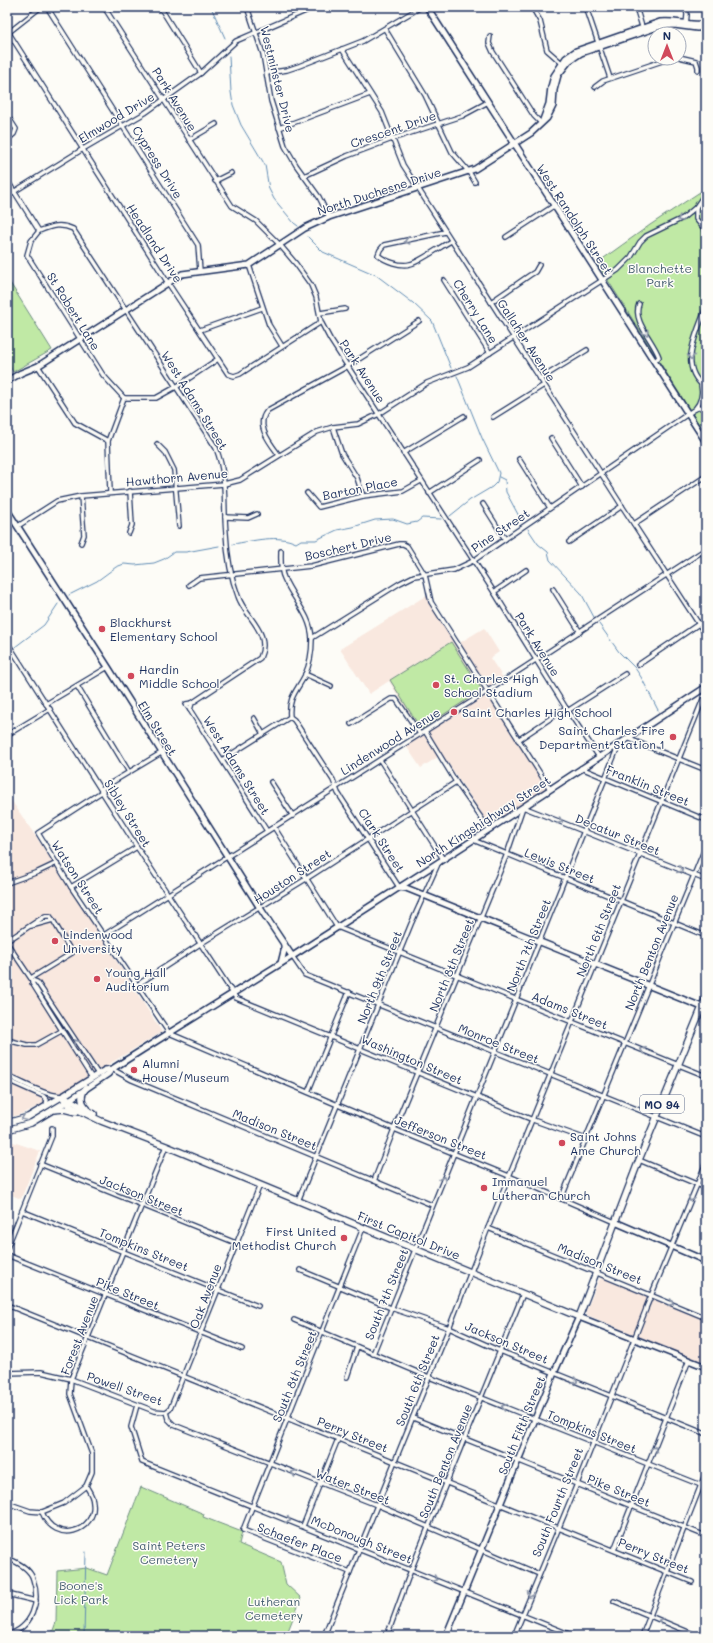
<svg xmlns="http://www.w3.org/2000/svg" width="713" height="1643" font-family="Mali,sans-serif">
  <rect width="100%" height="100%" fill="#fdfcf7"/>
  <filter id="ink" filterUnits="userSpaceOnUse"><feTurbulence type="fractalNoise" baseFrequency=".025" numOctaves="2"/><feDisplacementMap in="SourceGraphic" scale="8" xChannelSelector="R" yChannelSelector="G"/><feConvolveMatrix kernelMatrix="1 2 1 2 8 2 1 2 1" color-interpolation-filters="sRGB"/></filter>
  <g filter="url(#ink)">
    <g fill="#f9e8df">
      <path d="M 427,595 L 430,605 L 456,645 L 484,628 L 499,652 L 490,658 L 504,679 L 485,691 L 546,787 L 547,789 L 490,826 L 442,754 L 421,768 L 406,746 L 422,735 L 389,681 L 369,694 L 340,649 Z"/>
      <path d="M 7,794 L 45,850 L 162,1032 L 43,1104 L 21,1114 L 7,1118 Z"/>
      <path d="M 7,1140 L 40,1151 L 21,1199 L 7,1193 Z"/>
      <path d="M 603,1278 L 706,1319 L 706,1364 L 587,1315 L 586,1311 L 599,1280 Z"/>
    </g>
    <g fill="#c0e9a5" stroke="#6e8c82">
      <path d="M 706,188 L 706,423 L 700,426 L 597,263 L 650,225 Z"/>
      <path d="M 7,278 L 52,350 L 13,372 L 7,361 Z"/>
      <path d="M 451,642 L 482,690 L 421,729 L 390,680 Z"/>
      <path d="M 141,1487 L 204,1514 L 203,1517 L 242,1532 L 239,1544 L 281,1562 L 286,1584 L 301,1598 L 286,1636 L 51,1636 L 56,1622 L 57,1571 L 87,1568 L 107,1575 Z"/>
    </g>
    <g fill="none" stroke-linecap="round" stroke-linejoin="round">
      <g stroke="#5f8bb4" stroke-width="1">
        <path d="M 211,7 L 225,38"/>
        <path d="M 229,56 L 231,92 L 233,105 L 241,125 L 265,165 L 269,189 L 274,199 L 294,223 L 298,226"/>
        <path d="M 308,237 L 323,252 L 376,275 L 413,303 L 432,321 L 451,368"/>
        <path d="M 499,477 L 505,480 L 506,492 L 521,520"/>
        <path d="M 450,516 L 470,500 L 492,487 L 497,482 L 499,473 L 482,438 L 457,376"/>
        <path d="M 528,529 L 538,544 L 548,552 L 550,560 L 581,593 L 595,619"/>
        <path d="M 233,544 C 253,541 278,534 296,543 L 301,540 L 316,540 L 337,530 L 353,527 L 375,520 L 393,519 L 407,524 L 417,522 L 422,518 L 441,519"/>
        <path d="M 69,595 L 97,581 L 116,567 L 124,564 L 135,565 L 154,563 L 164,559 L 174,552 L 186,552 L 219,546"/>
        <path d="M 599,624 L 619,652 L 635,668 L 641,677 L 658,710"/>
        <path d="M 15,647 L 44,625 L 58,604"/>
        <path d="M 7,659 L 10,652"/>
        <path d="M 84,1636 L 86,1552"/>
      </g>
      <defs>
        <g id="street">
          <path d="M 47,7 L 198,245 L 200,271"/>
          <path d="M 104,7 L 232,206 L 256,221 L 280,245 L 296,264 L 311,285 L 316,297 L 321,322 L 330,339 L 494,592 L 566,708 L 599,757"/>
          <path d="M 160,7 L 201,73"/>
          <path d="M 247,7 L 263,54 L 271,101 L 285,146 L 296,165 L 319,197 L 329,217"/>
          <path d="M 532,7 L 540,21 L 547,50 L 564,65"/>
          <path d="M 586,7 L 610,78"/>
          <path d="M 636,7 L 643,30"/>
          <path d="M 686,25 L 687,15 L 686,7"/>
          <path d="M 385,29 L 425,95 L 452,152 L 469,172 L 475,182"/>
          <path d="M 7,30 L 168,283 L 228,374 L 234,376 L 240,374 L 321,322"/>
          <path d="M 8,33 L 41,7"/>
          <path d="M 490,36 L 489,43 L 493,52 L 534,116 L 541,123"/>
          <path d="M 342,49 L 382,112 L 403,165 L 622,506 L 706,635"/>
          <path d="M 679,57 L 696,61 L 698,67 L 698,70"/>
          <path d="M 267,73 L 287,70 L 299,66 L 363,41 L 421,7"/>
          <path d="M 595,87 L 603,81 L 671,58"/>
          <path d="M 7,115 L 16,129 L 14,134 L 7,140"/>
          <path d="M 279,128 L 370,94"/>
          <path d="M 189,140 L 216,124"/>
          <path d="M 304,176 L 347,156 L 392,139 L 462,116 L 488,102"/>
          <path d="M 7,180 L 39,231 C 52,226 60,223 73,229 L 216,448 C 228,479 223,502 226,533 C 227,552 231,578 238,596 C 245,618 272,632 260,658 L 192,703 L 190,710 L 267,831"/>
          <path d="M 215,181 L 231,173"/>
          <path d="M 7,196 L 83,149 L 145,113 L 201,73 L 236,41 L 315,7"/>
          <path d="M 696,207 L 696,219 L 706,231"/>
          <path d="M 39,231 L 31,241 L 27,255 L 103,375 L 124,398"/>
          <path d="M 445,232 L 384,245 L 380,250 L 378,255 C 385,261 401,267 410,264 C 418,263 443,245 451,241"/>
          <path d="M 506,237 L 555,205"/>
          <path d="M 249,265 L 269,325 L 282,346"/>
          <path d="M 444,280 L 490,353"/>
          <path d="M 491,302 L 530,275 L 535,272 L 539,265"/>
          <path d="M 639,304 C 632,321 653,340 659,357 L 655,361"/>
          <path d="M 706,307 C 698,333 676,367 706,388"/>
          <path d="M 320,313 L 345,309"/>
          <path d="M 200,330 L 262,308"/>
          <path d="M 38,366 L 75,423 L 108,441"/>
          <path d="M 540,379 L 587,350"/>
          <path d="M 701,385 C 703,394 701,402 695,409 L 706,405"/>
          <path d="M 124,398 L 156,398 L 176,387 L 218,359"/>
          <path d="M 493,417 L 544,385"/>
          <path d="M 333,427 L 342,454 L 357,478 L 363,496"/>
          <path d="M 551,438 L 582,487"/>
          <path d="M 157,444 L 165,452 L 174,470 L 179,526"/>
          <path d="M 403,453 L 464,416"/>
          <path d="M 279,455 C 270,443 254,424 268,410 L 348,366 L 419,321"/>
          <path d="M 519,459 L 550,508"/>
          <path d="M 110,492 L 108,441 L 124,398"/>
          <path d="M 307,493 L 319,507 L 363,496 L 403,491 L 421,481"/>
          <path d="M 429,493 L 480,460"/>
          <path d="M 81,496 L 84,535 L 81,543"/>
          <path d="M 483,504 L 505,539"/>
          <path d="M 225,517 L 248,518 L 257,514"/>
          <path d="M 634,524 L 706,476"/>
          <path d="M 18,526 L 57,501 L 81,496 L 224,484 L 240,480 L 317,432 L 333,427 L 358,424 L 379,414 L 427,383 L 468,367 L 618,270 L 631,257 L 640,242 L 646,236 L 683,218 L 696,207 L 706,192"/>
          <path d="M 129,533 L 132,525 L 130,491"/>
          <path d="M 569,542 L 622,506"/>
          <path d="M 281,551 C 281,560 280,570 284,578 C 293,599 311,615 312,639 C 312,651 310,664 305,675 C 297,691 288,697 290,717 L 294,720 L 333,780 L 338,793 L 399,887"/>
          <path d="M 189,585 L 199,578 L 311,566 L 399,544 L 403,544 L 407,546 L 425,575 L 431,602 L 550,789"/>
          <path d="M 553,589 L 580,632"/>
          <path d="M 494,592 L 526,570"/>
          <path d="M 312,638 L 400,583 L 414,576 L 454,570 L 473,561 L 695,409"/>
          <path d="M 7,642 L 137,847 L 236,998 L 533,1120 L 586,1139"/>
          <path d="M 638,665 L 706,619"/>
          <path d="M 305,674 L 331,686"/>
          <path d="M 77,686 L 129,772"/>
          <path d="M 46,704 L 108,667"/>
          <path d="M 190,710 L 186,704 L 192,703"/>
          <path d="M 569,710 L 625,674"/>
          <path d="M 254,718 L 263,734"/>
          <path d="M 351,724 L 391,699 L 396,699 L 420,734"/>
          <path d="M 425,731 L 456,782 L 489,829"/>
          <path d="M 7,735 L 50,709"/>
          <path d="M 627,738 L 706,770"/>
          <path d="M 518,740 L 566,708"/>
          <path d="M 222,760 L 290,717"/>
          <path d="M 581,768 L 706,820"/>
          <path d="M 271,782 L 293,816"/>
          <path d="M 101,789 L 161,753"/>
          <path d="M 103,791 L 38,833 L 71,887 L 169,1033 L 394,1129 L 509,1176 L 615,1222"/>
          <path d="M 274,827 L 337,927 L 706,1076"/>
          <path d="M 473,840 L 706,936"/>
          <path d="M 7,883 L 38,872 L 57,863"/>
          <path d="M 71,887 L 137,847"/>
          <path d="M 31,926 L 53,920"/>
          <path d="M 104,935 L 488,691 L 706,549"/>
          <path d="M 7,941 L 45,916 L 50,916 L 53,920 L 72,953 L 31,978"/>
          <path d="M 7,943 L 32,980"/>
          <path d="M 292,956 L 305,975 L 706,1137"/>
          <path d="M 137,985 L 200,944 L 306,879 L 456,782"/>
          <path d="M 7,1040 L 27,1045 L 36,1045 L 63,1030"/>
          <path d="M 112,1069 L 132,1080 L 432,1205"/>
          <path d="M 7,1076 C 25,1083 43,1095 62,1096"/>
          <path d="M 92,1078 L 32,983 L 32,980 L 37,982 L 98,1074"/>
          <path d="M 7,1080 L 43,1096 L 47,1100 L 46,1105"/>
          <path d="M 308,1092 L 349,992"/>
          <path d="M 639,1160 L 706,1188"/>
          <path d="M 40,1164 L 236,1243"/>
          <path d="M 374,1181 L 394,1129 L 507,854 L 523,807 L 706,880"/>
          <path d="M 561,1199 L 706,846"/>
          <path d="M 298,1201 L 411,924 L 438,864 L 443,859 L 380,760"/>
          <path d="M 22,1211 L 258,1306"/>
          <path d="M 488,1228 L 706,1318 L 706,1317"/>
          <path d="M 7,1248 L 52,1136 L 52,1128"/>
          <path d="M 7,1255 L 242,1349"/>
          <path d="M 300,1270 L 391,1308 L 449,1328 L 500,1351 L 706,1434"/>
          <path d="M 7,1305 L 692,1582"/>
          <path d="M 646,1308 L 706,1163"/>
          <path d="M 294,1320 L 429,1377 L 706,1487"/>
          <path d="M 373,1354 L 619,744"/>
          <path d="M 7,1373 L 41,1372 L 71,1379 L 154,1411 L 166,1412"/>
          <path d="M 347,1377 L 357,1347"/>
          <path d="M 137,1405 L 131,1427 L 142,1462 L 574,1636"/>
          <path d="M 166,1412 L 168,1419 L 174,1425 L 377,1505 L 539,1574"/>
          <path d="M 166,1412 L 170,1409 L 260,1185"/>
          <path d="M 413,1418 L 706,1536"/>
          <path d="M 7,1503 L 30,1511 L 42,1512 L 64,1503 L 86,1486 L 92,1472 L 92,1454 L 70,1394 L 71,1379 L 166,1146"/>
          <path d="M 42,1512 C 55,1546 97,1531 93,1503 C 93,1496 89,1491 86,1486"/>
          <path d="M 303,1526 L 338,1439"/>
          <path d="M 614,1550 L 689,1360"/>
          <path d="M 7,1558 C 17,1562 30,1568 33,1579 C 41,1602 32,1628 7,1635"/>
          <path d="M 350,1572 L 243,1530 L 363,1228"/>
          <path d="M 7,1594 L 36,1601"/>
          <path d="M 614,1601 L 698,1636"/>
          <path d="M 324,1636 L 449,1328 L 488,1228 L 706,692"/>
          <path d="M 387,1636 L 411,1570 L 523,1294"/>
          <path d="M 514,1636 L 577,1484 L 646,1309"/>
          <path d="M 642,1636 L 706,1472"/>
          <path d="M 703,1636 L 706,1629"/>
        </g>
        <g id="secondary">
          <path d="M 427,7 L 706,442"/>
          <path d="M 543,120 L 549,104 L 551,87 L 554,76 L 566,58 L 576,51 L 660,22 C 675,20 690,26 706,24"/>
          <path d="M 7,381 L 21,373 L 38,366 L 182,274 L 249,265 L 305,228 L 329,217 L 475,169 L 531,133 L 547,118 L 553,106 L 554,90 L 558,75 L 569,61 L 581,53 L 658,27 L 674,25 L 697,28 L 706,27"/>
          <path d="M 7,510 L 108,667 L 260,908 L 292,956"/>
          <path d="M 399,887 L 406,888 L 702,1007 L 706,997"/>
          <path d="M 281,963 L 284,951 L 284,944"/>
          <path d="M 63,1096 L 105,1070 L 112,1069 L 142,1050 L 288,959 L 473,840 L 706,687"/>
          <path d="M 69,1100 L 108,1074 L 112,1069"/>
          <path d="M 615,1222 L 706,1261"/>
          <path d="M 446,1636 L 554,1373 L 579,1317 L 706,1367"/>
        </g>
        <g id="primary">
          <path d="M 86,1088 C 80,1095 81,1103 87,1108"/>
          <path d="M 63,1096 L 65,1102 L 72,1107 L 101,1121 L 166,1146 L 579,1317 L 639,1160 L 702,1007 L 706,1009"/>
          <path d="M 67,1098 L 94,1114"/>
          <path d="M 53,1110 L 64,1109 L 76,1112"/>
          <path d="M 7,1123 L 28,1117 L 63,1096"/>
          <path d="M 7,1130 L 31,1123 L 69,1100"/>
        </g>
      </defs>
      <use href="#street" stroke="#1b2f5e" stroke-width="6"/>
      <use href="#secondary" stroke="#1b2f5e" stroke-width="8"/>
      <use href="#primary" stroke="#1b2f5e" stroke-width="8"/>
      <use href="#street" stroke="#fdfcf7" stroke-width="3.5"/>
      <use href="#secondary" stroke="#fdfcf7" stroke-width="5"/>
      <use href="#primary" stroke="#fdfcf7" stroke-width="5.5"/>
    </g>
    <defs><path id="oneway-chevron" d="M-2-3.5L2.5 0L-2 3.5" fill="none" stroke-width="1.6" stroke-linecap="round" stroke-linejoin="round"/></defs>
    <g stroke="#8c96aa">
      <use href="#oneway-chevron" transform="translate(680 219) rotate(149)"/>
      <use href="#oneway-chevron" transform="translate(407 241) rotate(167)"/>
      <use href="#oneway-chevron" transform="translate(646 333) rotate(56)"/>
      <use href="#oneway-chevron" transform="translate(691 357) rotate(90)"/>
      <use href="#oneway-chevron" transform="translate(560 821) rotate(22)"/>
      <use href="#oneway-chevron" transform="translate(680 870) rotate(22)"/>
      <use href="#oneway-chevron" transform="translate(76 1042) rotate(-122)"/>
      <use href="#oneway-chevron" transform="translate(643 1050) rotate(-158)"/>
      <use href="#oneway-chevron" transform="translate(24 1118) rotate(158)"/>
      <use href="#oneway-chevron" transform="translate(443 1179) rotate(-67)"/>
      <use href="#oneway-chevron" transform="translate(691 1199) rotate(113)"/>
      <use href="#oneway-chevron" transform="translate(671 1303) rotate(23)"/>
      <use href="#oneway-chevron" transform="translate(575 1381) rotate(22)"/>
      <use href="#oneway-chevron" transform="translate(504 1407) rotate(-158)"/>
      <use href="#oneway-chevron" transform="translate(654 1449) rotate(-69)"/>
      <use href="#oneway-chevron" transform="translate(294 1473) rotate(-158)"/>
      <use href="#oneway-chevron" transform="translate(288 1520) rotate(22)"/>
      <use href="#oneway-chevron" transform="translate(435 1579) rotate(22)"/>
      <use href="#oneway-chevron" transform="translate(530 1595) rotate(112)"/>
      <use href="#oneway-chevron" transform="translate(661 1621) rotate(-158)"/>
    </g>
  </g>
  <g fill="#d1495b" stroke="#fdfcf7" stroke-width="1.5">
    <circle cx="102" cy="629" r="4"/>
    <circle cx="131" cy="676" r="4"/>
    <circle cx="436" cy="685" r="4"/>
    <circle cx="454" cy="712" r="4"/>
    <circle cx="673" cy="737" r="4"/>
    <circle cx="55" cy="941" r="4"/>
    <circle cx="97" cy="979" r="4"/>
    <circle cx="134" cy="1070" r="4"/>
    <circle cx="562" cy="1143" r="4"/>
    <circle cx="484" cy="1188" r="4"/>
    <circle cx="344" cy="1238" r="4"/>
  </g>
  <g text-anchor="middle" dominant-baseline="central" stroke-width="3" stroke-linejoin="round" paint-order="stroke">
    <rect fill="#fdfcf7" stroke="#5f6c8c" stroke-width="1" x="640" y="1095" width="44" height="18" rx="3"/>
    <g font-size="11" font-weight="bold" fill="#1b2f5e">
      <text x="662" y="1104">MO 94</text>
    </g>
    <g font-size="12" fill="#1b2f5e" stroke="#fdfcf7">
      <text transform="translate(278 79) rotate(76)">Westminster Drive</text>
      <text transform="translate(175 99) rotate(58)">Park Avenue</text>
      <text transform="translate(116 117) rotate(-31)">Elmwood Drive</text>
      <text transform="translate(393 129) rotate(-19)">Crescent Drive</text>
      <text transform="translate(158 162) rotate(58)">Cypress Drive</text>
      <text transform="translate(379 191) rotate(-18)">North Duchesne Drive</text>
      <text transform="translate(575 219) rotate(57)">West Randolph Street</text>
      <text transform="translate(155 243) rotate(57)">Headland Drive</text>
      <text transform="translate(74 311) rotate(58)">St Robert Lane</text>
      <text transform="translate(476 311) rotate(58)">Cherry Lane</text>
      <text transform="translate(527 340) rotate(57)">Gallaher Avenue</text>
      <text transform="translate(363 371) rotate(57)">Park Avenue</text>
      <text transform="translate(195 400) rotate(58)">West Adams Street</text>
      <text transform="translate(177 477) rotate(-5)">Hawthorn Avenue</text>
      <text transform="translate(360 488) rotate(-11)">Barton Place</text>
      <text transform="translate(500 530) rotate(-34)">Pine Street</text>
      <text transform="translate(348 546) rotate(-13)">Boschert Drive</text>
      <text transform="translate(538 644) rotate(58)">Park Avenue</text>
      <text transform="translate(158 728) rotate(58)">Elm Street</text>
      <text transform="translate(390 741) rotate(-32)">Lindenwood Avenue</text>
      <text transform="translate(237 765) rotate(58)">West Adams Street</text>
      <text transform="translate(648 785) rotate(22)">Franklin Street</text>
      <text transform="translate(128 813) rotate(58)">Sibley Street</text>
      <text transform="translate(483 821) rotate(-33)">North Kingshighway Street</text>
      <text transform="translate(618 834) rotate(22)">Decatur Street</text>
      <text transform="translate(382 840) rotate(57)">Clark Street</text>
      <text transform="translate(560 865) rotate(22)">Lewis Street</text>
      <text transform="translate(292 876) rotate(-33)">Houston Street</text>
      <text transform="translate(78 877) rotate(57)">Watson Street</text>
      <text transform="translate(598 930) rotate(-68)">North 6th Street</text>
      <text transform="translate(528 945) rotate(-68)">North 7th Street</text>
      <text transform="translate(651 952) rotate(-68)">North Benton Avenue</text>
      <text transform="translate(451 965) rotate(-68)">North 8th Street</text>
      <text transform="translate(379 977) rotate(-68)">North 9th Street</text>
      <text transform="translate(570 1010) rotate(22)">Adams Street</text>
      <text transform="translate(499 1043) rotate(22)">Monroe Street</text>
      <text transform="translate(412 1059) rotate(23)">Washington Street</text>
      <text transform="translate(275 1129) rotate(22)">Madison Street</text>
      <text transform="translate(441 1137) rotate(22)">Jefferson Street</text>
      <text transform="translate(142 1195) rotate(22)">Jackson Street</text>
      <text transform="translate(409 1235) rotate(22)">First Capitol Drive</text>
      <text transform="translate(144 1249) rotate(22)">Tompkins Street</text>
      <text transform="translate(600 1263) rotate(22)">Madison Street</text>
      <text transform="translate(128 1293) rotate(22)">Pike Street</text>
      <text transform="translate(386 1294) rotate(-68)">South 7th Street</text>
      <text transform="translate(205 1296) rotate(-69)">Oak Avenue</text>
      <text transform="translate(79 1335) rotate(-69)">Forest Avenue</text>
      <text transform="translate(507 1342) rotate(23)">Jackson Street</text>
      <text transform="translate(294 1376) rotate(-68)">South 8th Street</text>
      <text transform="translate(417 1380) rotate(-68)">South 6th Street</text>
      <text transform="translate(125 1388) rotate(19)">Powell Street</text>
      <text transform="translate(521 1425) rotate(-68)">South Fifth Street</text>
      <text transform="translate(592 1431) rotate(22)">Tompkins Street</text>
      <text transform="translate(353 1434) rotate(22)">Perry Street</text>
      <text transform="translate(445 1461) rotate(-68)">South Benton Avenue</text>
      <text transform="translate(353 1486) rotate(21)">Water Street</text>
      <text transform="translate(619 1490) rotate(22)">Pike Street</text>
      <text transform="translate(557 1502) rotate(-68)">South Fourth Street</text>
      <text transform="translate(362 1539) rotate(22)">McDonough Street</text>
      <text transform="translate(300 1542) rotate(21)">Schaefer Place</text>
      <text transform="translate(654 1555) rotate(22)">Perry Street</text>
    </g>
    <g font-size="12" fill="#445e70" stroke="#fdfcf7">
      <text x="660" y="268">Blanchette<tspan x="660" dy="14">Park</tspan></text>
      <text x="169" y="1545">Saint Peters<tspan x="169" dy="14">Cemetery</tspan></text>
      <text x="81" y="1585">Boone's<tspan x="81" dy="14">Lick Park</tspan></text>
      <text x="274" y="1601">Lutheran<tspan x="274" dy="14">Cemetery</tspan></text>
    </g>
    <g font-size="12" fill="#1b2f5e" stroke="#fdfcf7" text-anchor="start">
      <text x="110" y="622">Blackhurst<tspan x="110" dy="14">Elementary School</tspan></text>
      <text x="139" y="669">Hardin<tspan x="139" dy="14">Middle School</tspan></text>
      <text x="444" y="678">St. Charles High<tspan x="444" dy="14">School Stadium</tspan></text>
      <text x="462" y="712">Saint Charles High School</text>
      <text x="665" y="730" text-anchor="end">Saint Charles Fire<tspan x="665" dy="14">Department Station 1</tspan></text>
      <text x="63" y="934">Lindenwood<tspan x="63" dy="14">University</tspan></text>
      <text x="105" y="972">Young Hall<tspan x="105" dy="14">Auditorium</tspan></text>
      <text x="142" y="1063">Alumni<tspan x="142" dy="14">House/Museum</tspan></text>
      <text x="570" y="1136">Saint Johns<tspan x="570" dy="14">Ame Church</tspan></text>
      <text x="492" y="1181">Immanuel<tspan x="492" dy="14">Lutheran Church</tspan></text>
      <text x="336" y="1231" text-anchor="end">First United<tspan x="336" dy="14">Methodist Church</tspan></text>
    </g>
  </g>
  <rect width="713" height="1643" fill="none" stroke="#fdfcf7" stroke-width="24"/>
  <rect x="12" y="12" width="689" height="1619" fill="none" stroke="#1b2f5e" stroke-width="1.5" filter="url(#ink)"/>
  <g transform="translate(667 46)"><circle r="19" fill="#fdfcf7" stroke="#a3aaba"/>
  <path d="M0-3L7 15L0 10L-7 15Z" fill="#d1495b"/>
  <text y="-6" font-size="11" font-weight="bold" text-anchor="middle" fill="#1b2f5e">N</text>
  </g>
</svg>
